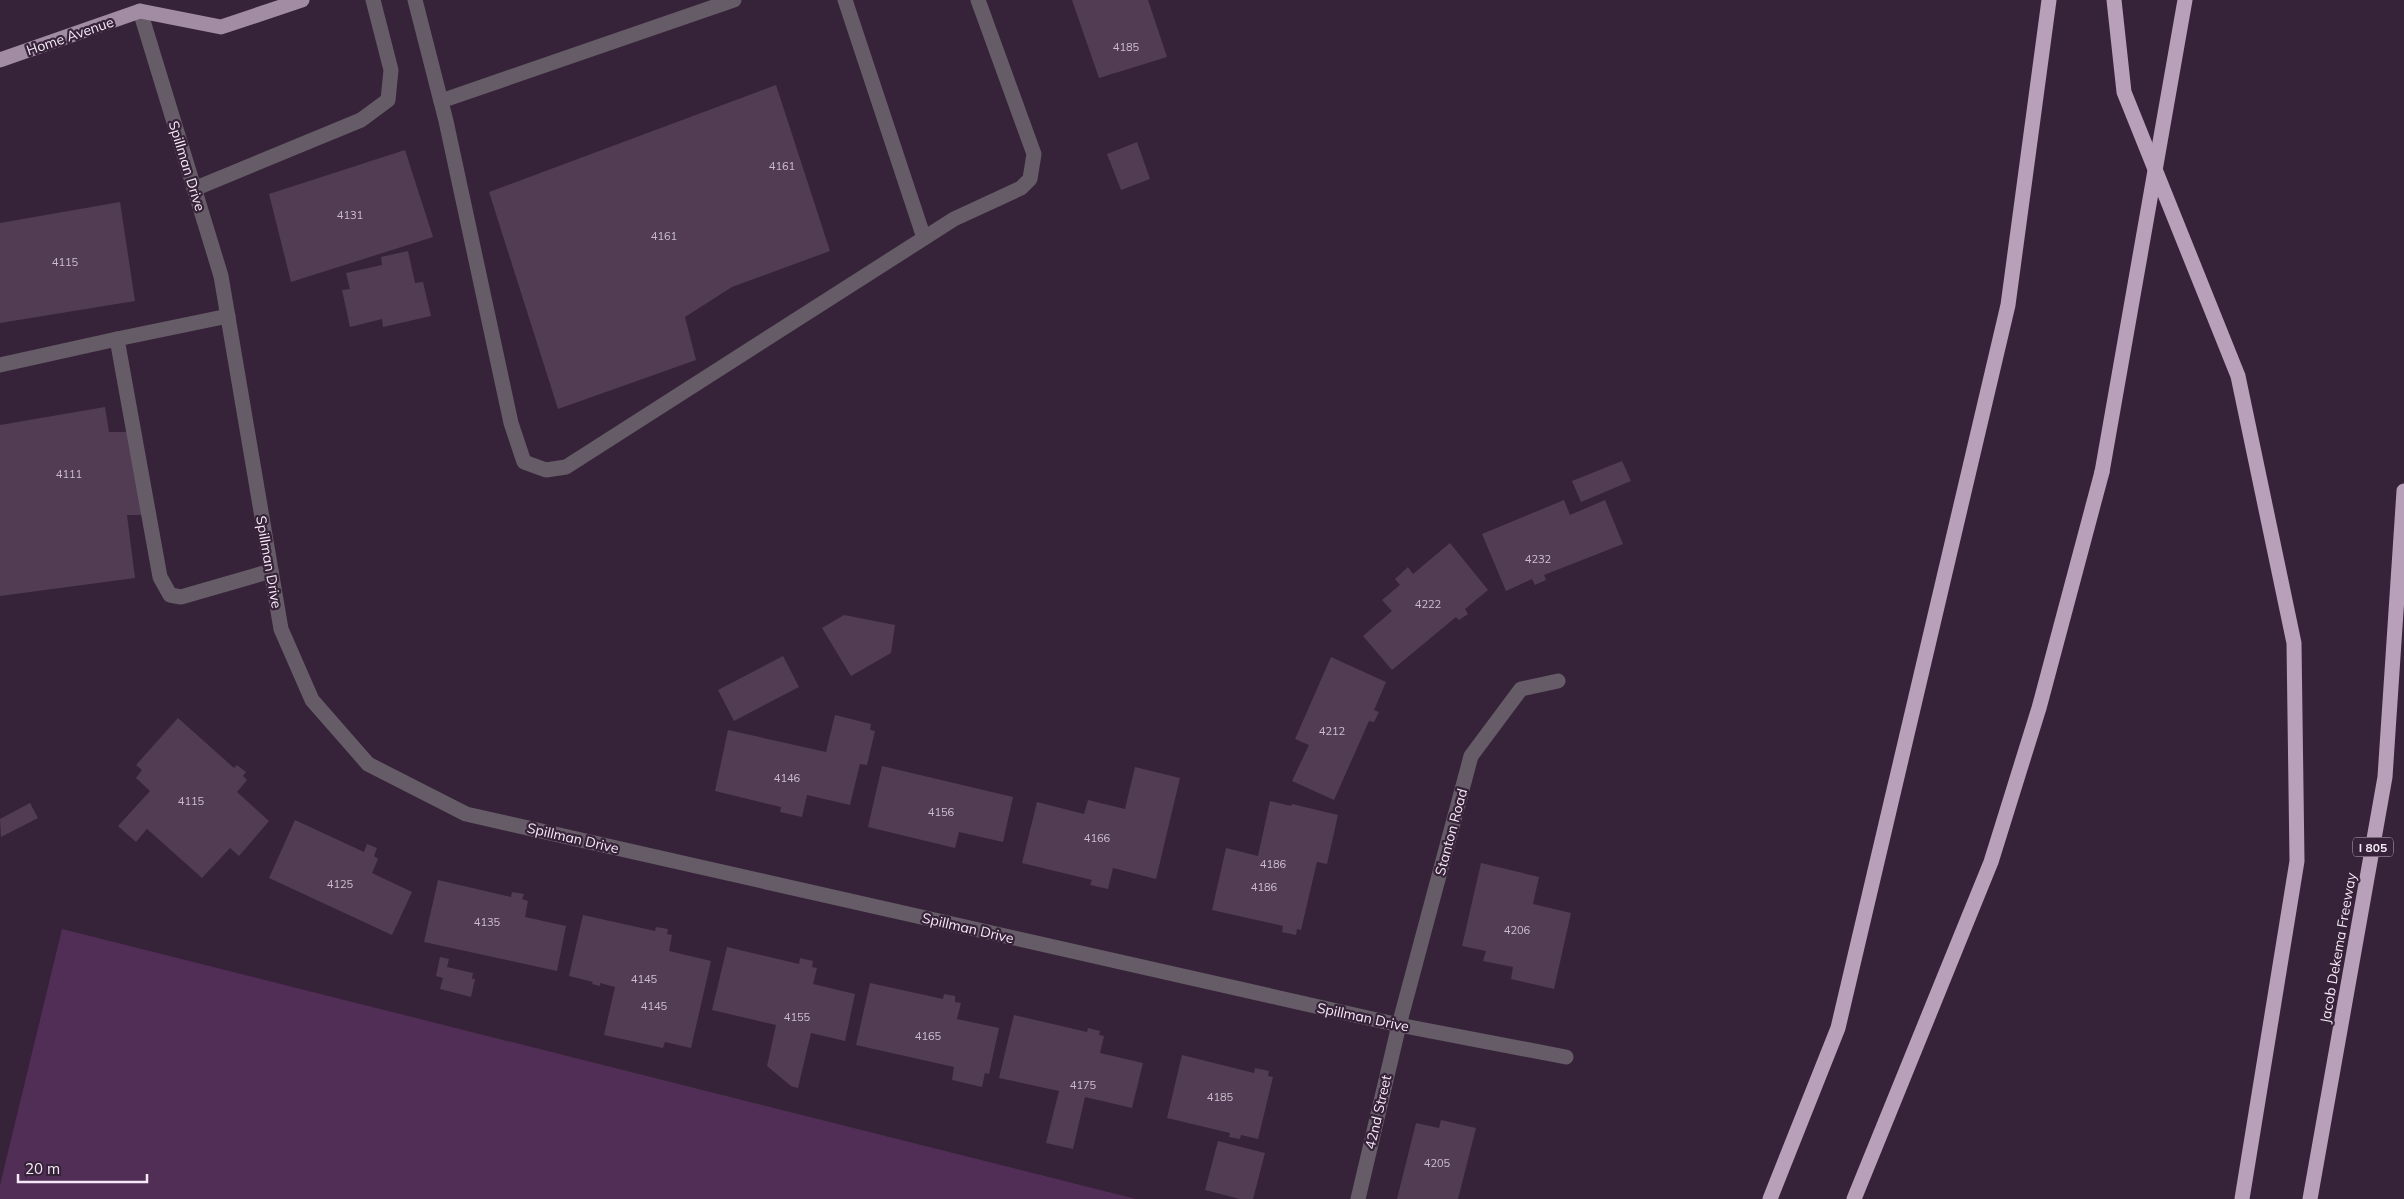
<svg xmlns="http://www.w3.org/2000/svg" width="2404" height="1199" font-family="Mulish,sans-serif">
  <rect width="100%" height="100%" fill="#372339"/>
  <path fill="#512e55" d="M 62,929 L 1136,1199 L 0,1199 L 0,1185 Z"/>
  <g fill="#513c53">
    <path d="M 1072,0 L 1148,0 L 1167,57 L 1099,78 Z"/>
    <path d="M 776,85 L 830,251 L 732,287 L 685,317 L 696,360 L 558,409 L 489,192 Z"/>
    <path d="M 1137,142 L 1150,179 L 1121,190 L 1107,154 Z"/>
    <path d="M 405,150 L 433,237 L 291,282 L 269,194 Z"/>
    <path d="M 120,202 L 135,301 L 0,323 L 0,223 Z"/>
    <path d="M 408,251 L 415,283 L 423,282 L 431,316 L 383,327 L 382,319 L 350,327 L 342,290 L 350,289 L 346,273 L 382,265 L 381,257 Z"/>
    <path d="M 105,407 L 109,432 L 130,432 L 147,515 L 127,515 L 135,578 L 0,596 L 0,425 Z"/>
    <path d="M 1622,461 L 1631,481 L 1581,502 L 1572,481 Z"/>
    <path d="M 1564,500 L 1570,515 L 1605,500 L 1623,544 L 1544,575 L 1546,580 L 1535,585 L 1532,579 L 1506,591 L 1482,534 Z"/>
    <path d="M 1450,543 L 1488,590 L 1465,609 L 1468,614 L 1459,620 L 1456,617 L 1392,670 L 1363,636 L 1392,611 L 1382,600 L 1400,585 L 1395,579 L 1408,567 L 1413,574 Z"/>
    <path d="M 844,615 L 895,625 L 891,653 L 851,676 L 822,628 Z"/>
    <path d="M 783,656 L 799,687 L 734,721 L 718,690 Z"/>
    <path d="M 1331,657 L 1386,682 L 1374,710 L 1379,712 L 1374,722 L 1369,721 L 1334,800 L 1292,781 L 1309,745 L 1295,739 Z"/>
    <path d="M 835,715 L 871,724 L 870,730 L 875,731 L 867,765 L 860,764 L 850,805 L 807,795 L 802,817 L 780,812 L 781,807 L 715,791 L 728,730 L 826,752 Z"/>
    <path d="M 178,718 L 234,768 L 237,765 L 246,772 L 243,776 L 247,780 L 237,792 L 269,821 L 239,856 L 230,848 L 202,878 L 147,829 L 136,842 L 118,826 L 150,791 L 136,778 L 142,770 L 136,765 Z"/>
    <path d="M 882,766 L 1013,797 L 1003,842 L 959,832 L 955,848 L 868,827 Z"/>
    <path d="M 1135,767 L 1180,778 L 1156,879 L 1113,868 L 1108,889 L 1090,885 L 1092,880 L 1022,863 L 1037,802 L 1084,814 L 1088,800 L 1125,809 Z"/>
    <path d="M 1270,801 L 1291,806 L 1292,804 L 1338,815 L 1327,864 L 1317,862 L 1301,930 L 1297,929 L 1296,935 L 1282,932 L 1283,926 L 1212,910 L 1226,848 L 1258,856 Z"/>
    <path d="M 30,803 L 38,818 L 1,837 L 0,819 Z"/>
    <path d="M 295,820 L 364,852 L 367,844 L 377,848 L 374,856 L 378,859 L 372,873 L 412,892 L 392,935 L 269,878 Z"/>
    <path d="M 1481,863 L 1539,877 L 1533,904 L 1571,913 L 1554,989 L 1511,979 L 1513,967 L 1483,961 L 1486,951 L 1462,946 Z"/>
    <path d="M 438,880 L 511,897 L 512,892 L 524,894 L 522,899 L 528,901 L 525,917 L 566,926 L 557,971 L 424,942 Z"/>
    <path d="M 583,915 L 655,931 L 656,927 L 668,929 L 667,934 L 672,935 L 669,951 L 711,961 L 691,1048 L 665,1042 L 663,1048 L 604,1035 L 615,987 L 600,983 L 600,986 L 592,984 L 593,982 L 569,976 Z"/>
    <path d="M 727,947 L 799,964 L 800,958 L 813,961 L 812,967 L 817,968 L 813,984 L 855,994 L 845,1041 L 811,1033 L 798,1088 L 791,1086 L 767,1066 L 776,1025 L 712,1010 Z"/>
    <path d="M 440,957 L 449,959 L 447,967 L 473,973 L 472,979 L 475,979 L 471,997 L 440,989 L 443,978 L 436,976 Z"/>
    <path d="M 870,983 L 943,999 L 944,994 L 955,996 L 955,1002 L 961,1003 L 957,1019 L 999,1028 L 989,1074 L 985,1073 L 982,1087 L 952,1080 L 954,1067 L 856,1045 Z"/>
    <path d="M 1014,1015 L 1087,1032 L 1088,1028 L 1100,1031 L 1099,1035 L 1104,1036 L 1100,1053 L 1143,1063 L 1132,1108 L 1085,1097 L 1073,1149 L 1046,1143 L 1059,1091 L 999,1078 Z"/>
    <path d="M 1182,1055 L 1254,1073 L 1255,1068 L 1269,1071 L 1268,1076 L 1273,1077 L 1258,1139 L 1241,1135 L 1240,1139 L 1229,1137 L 1230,1133 L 1167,1118 Z"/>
    <path d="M 1441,1120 L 1476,1128 L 1458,1199 L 1397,1199 L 1416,1123 L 1439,1128 Z"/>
    <path d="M 1218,1141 L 1265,1153 L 1253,1199 L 1240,1199 L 1205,1190 Z"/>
  </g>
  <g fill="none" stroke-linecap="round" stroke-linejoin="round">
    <g stroke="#665c67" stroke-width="15">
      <path d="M 415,0 L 446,121 L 511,423 L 524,462 L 546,470 L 566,467 L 954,219 L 1021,188 L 1030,179 L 1034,154 L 978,0"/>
      <path d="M 845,0 L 924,238"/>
      <path d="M 140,11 L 221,276 L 281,629 L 312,700 L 368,764 L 466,814 L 1399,1025 L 1566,1057"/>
      <path d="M 441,101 L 734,0"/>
      <path d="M 194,189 L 361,120 L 388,100 L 391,70 L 373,0"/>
      <path d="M 228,316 L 117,339 L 160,577 L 170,595 L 181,597 L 271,571"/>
      <path d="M 0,365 L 117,339"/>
      <path d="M 1358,1199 L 1399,1025 L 1471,756 L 1521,689 L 1558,681"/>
    </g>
    <path stroke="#a18ca3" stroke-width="15" d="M 0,60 L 140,11 L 221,27 L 302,0"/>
    <g stroke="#b89fba" stroke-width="15">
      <path d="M 2114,0 L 2124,92 L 2238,376 L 2294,643 L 2297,861 L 2242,1199"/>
      <path d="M 1770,1199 L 1838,1028 L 2008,305 L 2049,0"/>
      <path d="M 1854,1199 L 1991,862 L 2039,708 L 2102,472"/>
      <path d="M 2310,1199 L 2385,777 L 2404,491"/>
    </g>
    <path stroke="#b89fba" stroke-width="15" d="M 2102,472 L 2185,0"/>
  </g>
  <g text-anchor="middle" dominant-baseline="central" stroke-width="4.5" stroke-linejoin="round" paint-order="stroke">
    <g font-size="11" fill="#cdbece">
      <text x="1126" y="47">4185</text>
      <text x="782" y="166">4161</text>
      <text x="350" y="215">4131</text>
      <text x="664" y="236">4161</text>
      <text x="65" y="262">4115</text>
      <text x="69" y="474">4111</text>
      <text x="1538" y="559">4232</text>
      <text x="1428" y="604">4222</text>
      <text x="1332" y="731">4212</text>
      <text x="787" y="778">4146</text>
      <text x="191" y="801">4115</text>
      <text x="941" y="812">4156</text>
      <text x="1097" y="838">4166</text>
      <text x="1273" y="864">4186</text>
      <text x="340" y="884">4125</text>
      <text x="1264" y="887">4186</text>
      <text x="487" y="922">4135</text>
      <text x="1517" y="930">4206</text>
      <text x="644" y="979">4145</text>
      <text x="654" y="1006">4145</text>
      <text x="797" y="1017">4155</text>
      <text x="928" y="1036">4165</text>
      <text x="1083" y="1085">4175</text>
      <text x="1220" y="1097">4185</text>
      <text x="1437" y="1163">4205</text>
    </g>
    <rect fill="#372339" stroke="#bdaebe" stroke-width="1" x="2353" y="837.5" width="40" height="19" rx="4"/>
    <g font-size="12" font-weight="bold" fill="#f6e9f7">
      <text x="2373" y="847">I 805</text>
    </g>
    <g font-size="14" fill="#f6e9f7" stroke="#372339">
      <text transform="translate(70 36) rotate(-19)">Home Avenue</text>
      <text transform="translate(187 166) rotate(73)">Spillman Drive</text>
      <text transform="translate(269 562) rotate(80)">Spillman Drive</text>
      <text transform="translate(1451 832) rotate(-75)">Stanton Road</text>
      <text transform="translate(573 838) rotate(13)">Spillman Drive</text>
      <text transform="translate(968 928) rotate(13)">Spillman Drive</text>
      <text transform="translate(2338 948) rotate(-80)">Jacob Dekema Freeway</text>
      <text transform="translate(1363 1017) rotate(12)">Spillman Drive</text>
      <text transform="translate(1378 1112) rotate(-77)">42nd Street</text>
    </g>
  </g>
  <path d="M18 1174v8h129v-8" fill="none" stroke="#f6e9f7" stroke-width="2.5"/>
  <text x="25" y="1174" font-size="15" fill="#f6e9f7" stroke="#372339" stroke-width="4" paint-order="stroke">20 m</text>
</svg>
